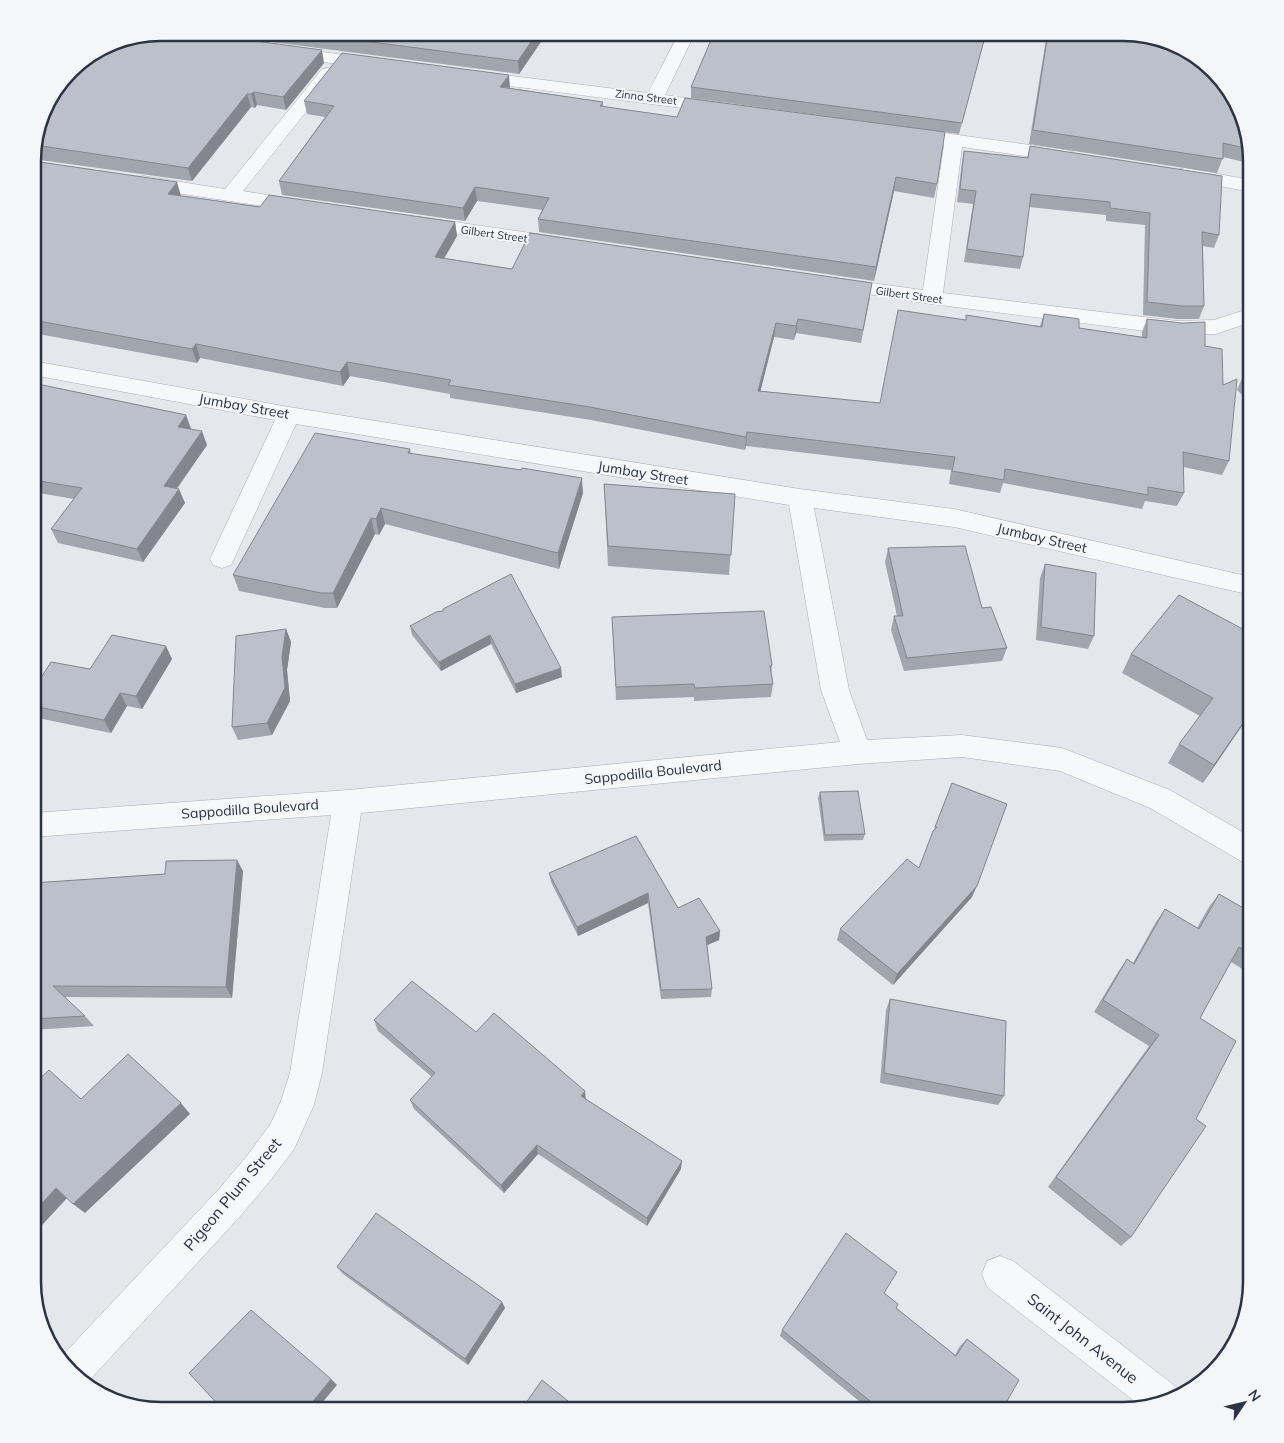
<svg xmlns="http://www.w3.org/2000/svg" width="1284" height="1443" font-family="Mulish,sans-serif">
  <rect width="100%" height="100%" fill="#e4e7ec"/>
  <g fill="none" stroke-linecap="round" stroke-linejoin="round">
    <defs>
      <g id="minor">
        <path d="M 679,33 L 695,33 L 665,95 L 727,104 L 730,108 L 727,112 L 721,113 L 472,81 L 466,80 L 463,76 L 466,72 L 472,71 L 648,93 Z"/>
        <path d="M 286,47 L 374,59 L 380,60 L 383,64 L 380,68 L 374,69 L 280,56 L 277,52 L 280,48 Z"/>
        <path d="M 328,68 L 334,69 L 337,73 L 243,191 L 310,202 L 313,206 L 310,210 L 303,212 L 143,188 L 136,186 L 133,182 L 136,178 L 143,176 L 225,189 L 322,69 Z"/>
        <path d="M 908,128 L 1066,150 L 1073,152 L 1075,156 L 1073,160 L 1066,162 L 962,147 L 943,293 L 1177,321 L 1214,320 L 1251,308 L 1251,322 L 1216,334 L 1177,335 L 932,304 L 828,288 L 825,284 L 828,280 L 835,278 L 923,290 L 944,145 L 901,138 L 899,134 L 901,130 Z"/>
        <path d="M 1185,168 L 1251,180 L 1251,192 L 1178,178 L 1175,174 L 1178,170 Z"/>
        <path d="M 420,217 L 565,238 L 572,240 L 575,244 L 572,248 L 565,250 L 413,227 L 410,223 L 413,219 Z"/>
        <path d="M 33,361 L 289,407 L 800,489 L 954,509 L 1251,577 L 1251,595 L 954,527 L 814,508 L 849,690 L 867,740 L 962,735 L 1062,748 L 1170,790 L 1251,837 L 1251,865 L 1241,861 L 1150,808 L 1060,771 L 962,757 L 858,764 L 361,813 L 322,1073 L 314,1105 L 294,1149 L 270,1181 L 243,1213 L 87,1383 L 59,1360 L 60,1358 L 219,1189 L 246,1157 L 270,1125 L 281,1101 L 290,1073 L 331,815 L 33,837 L 33,813 L 348,790 L 840,742 L 821,690 L 789,505 L 296,424 L 234,559 L 231,565 L 222,568 L 213,565 L 210,559 L 275,420 L 33,375 Z"/>
        <path d="M 1000,1256 L 1013,1261 L 1179,1389 L 1182,1394 L 1164,1404 L 1142,1407 L 987,1287 L 982,1274 L 987,1261 Z"/>
      </g>
    </defs>
    <use href="#minor" stroke="#a9aeb7" stroke-width="1"/>
    <use href="#minor" fill="#f7f8fa" fill-rule="evenodd"/>
  </g>
  <g fill="#a1a5ae">
    <path d="M 202,33 L 547,33 L 519,74 Z"/>
    <path d="M 714,33 L 986,33 L 959,134 L 691,98 L 691,87 Z"/>
    <path d="M 1047,33 L 1131,33 L 1245,120 L 1252,164 L 1223,157 L 1217,173 L 1029,144 Z"/>
    <path d="M 324,63 L 286,110 L 257,105 L 255,108 L 251,107 L 192,181 L 33,159 L 33,153 L 46,104 Z"/>
    <path d="M 509,88 L 603,102 L 603,106 L 937,184 L 934,198 L 894,191 L 874,281 L 539,232 L 538,219 L 542,210 L 477,201 L 465,221 L 282,195 L 279,181 L 325,117 L 307,114 L 304,101 Z"/>
    <path d="M 1030,146 L 1219,235 L 1214,248 L 1203,246 L 1204,306 L 1199,319 L 1177,319 L 1143,315 L 1145,225 L 1106,221 L 1106,215 L 1029,207 L 1023,257 L 1020,269 L 964,262 L 973,204 L 957,202 L 962,163 L 964,151 L 1027,158 Z"/>
    <path d="M 33,161 L 181,196 L 260,207 L 455,222 L 457,236 L 444,258 L 512,269 L 870,297 L 861,343 L 796,333 L 794,340 L 774,337 L 760,391 L 880,403 L 965,320 L 1040,326 L 1044,314 L 1079,328 L 1142,337 L 1142,332 L 1147,319 L 1205,346 L 1223,385 L 1229,461 L 1222,475 L 1183,467 L 1184,493 L 1177,506 L 1145,501 L 1142,509 L 1003,483 L 1000,493 L 949,484 L 951,470 L 746,446 L 745,450 L 591,420 L 450,398 L 450,394 L 350,376 L 343,386 L 200,358 L 197,363 L 33,333 Z"/>
    <path d="M 1252,373 L 1252,404 L 1237,390 L 1243,376 Z"/>
    <path d="M 33,383 L 186,415 L 191,429 L 207,445 L 177,489 L 185,503 L 143,562 L 58,543 L 51,529 L 74,499 L 33,492 Z"/>
    <path d="M 410,449 L 411,454 L 583,493 L 559,569 L 385,524 L 379,535 L 375,534 L 337,608 L 325,608 L 239,591 L 233,575 Z"/>
    <path d="M 604,484 L 735,494 L 729,575 L 608,566 Z"/>
    <path d="M 888,548 L 982,608 L 1007,648 L 1002,661 L 904,671 L 891,630 L 894,616 L 897,616 L 885,562 Z"/>
    <path d="M 1045,564 L 1094,636 L 1088,649 L 1036,640 L 1040,578 Z"/>
    <path d="M 443,609 L 562,677 L 516,693 L 491,644 L 441,671 L 412,635 L 410,626 L 443,611 Z"/>
    <path d="M 612,617 L 772,665 L 771,674 L 773,684 L 771,697 L 694,701 L 694,697 L 616,700 Z"/>
    <path d="M 286,629 L 291,642 L 287,670 L 290,701 L 272,735 L 238,740 L 232,727 Z"/>
    <path d="M 1252,634 L 1252,711 L 1203,783 L 1168,763 L 1179,744 L 1200,716 L 1122,673 L 1131,654 Z"/>
    <path d="M 172,659 L 142,709 L 127,706 L 111,733 L 33,717 L 33,690 L 90,669 Z"/>
    <path d="M 952,783 L 972,897 L 893,985 L 837,940 L 840,929 L 919,868 Z"/>
    <path d="M 820,792 L 865,834 L 863,840 L 824,841 L 818,798 Z"/>
    <path d="M 636,836 L 678,908 L 720,931 L 719,940 L 707,945 L 712,989 L 711,997 L 661,999 L 648,903 L 578,936 L 551,882 L 549,873 Z"/>
    <path d="M 243,871 L 232,998 L 64,997 L 85,1016 L 94,1026 L 33,1030 L 33,883 L 165,874 Z"/>
    <path d="M 1219,894 L 1252,913 L 1252,975 L 1231,962 L 1200,1018 L 1131,1237 L 1121,1246 L 1048,1187 L 1149,1046 L 1094,1012 L 1118,972 L 1127,959 L 1133,963 L 1156,922 L 1165,909 L 1197,928 L 1209,907 Z"/>
    <path d="M 890,999 L 1004,1096 L 998,1105 L 880,1083 L 886,1010 Z"/>
    <path d="M 374,1020 L 476,1032 L 586,1099 L 681,1169 L 647,1226 L 538,1154 L 504,1193 L 414,1109 L 410,1100 L 432,1077 L 378,1031 Z"/>
    <path d="M 337,1267 L 502,1302 L 505,1308 L 468,1365 L 343,1274 Z"/>
    <path d="M 884,1293 L 896,1308 L 955,1355 L 960,1346 L 967,1339 L 1002,1410 L 863,1410 L 865,1406 L 780,1336 L 782,1330 Z"/>
  </g>
  <g fill="#83868d">
    <path d="M 537,33 L 547,33 L 519,74 L 518,61 Z"/>
    <path d="M 322,50 L 324,63 L 286,110 L 283,97 Z"/>
    <path d="M 509,75 L 510,88 L 500,87 Z"/>
    <path d="M 254,92 L 257,105 L 255,108 L 251,94 Z"/>
    <path d="M 247,94 L 251,107 L 192,181 L 188,168 Z"/>
    <path d="M 896,177 L 894,191 L 874,281 L 876,267 Z"/>
    <path d="M 177,182 L 181,196 L 168,194 Z"/>
    <path d="M 475,187 L 477,201 L 465,221 L 463,208 Z"/>
    <path d="M 455,222 L 457,236 L 437,271 L 435,257 Z"/>
    <path d="M 798,319 L 796,333 L 794,340 L 796,326 Z"/>
    <path d="M 776,323 L 774,337 L 757,405 L 758,391 Z"/>
    <path d="M 196,344 L 200,358 L 197,363 L 192,349 Z"/>
    <path d="M 347,362 L 350,376 L 343,386 L 340,372 Z"/>
    <path d="M 186,415 L 191,429 L 178,427 Z"/>
    <path d="M 202,431 L 207,445 L 169,499 L 164,486 Z"/>
    <path d="M 747,432 L 746,446 L 745,450 L 746,437 Z"/>
    <path d="M 582,478 L 583,493 L 559,569 L 558,553 Z"/>
    <path d="M 179,489 L 185,503 L 143,562 L 137,549 Z"/>
    <path d="M 381,508 L 385,524 L 379,535 L 376,519 Z"/>
    <path d="M 371,518 L 375,534 L 337,608 L 333,593 Z"/>
    <path d="M 286,629 L 291,642 L 287,670 L 290,701 L 272,735 L 267,723 L 282,657 Z"/>
    <path d="M 490,635 L 491,644 L 441,671 L 439,662 Z"/>
    <path d="M 166,646 L 172,659 L 142,709 L 136,696 Z"/>
    <path d="M 561,668 L 562,677 L 516,693 L 515,684 Z"/>
    <path d="M 120,693 L 127,706 L 111,733 L 104,720 Z"/>
    <path d="M 1252,710 L 1252,711 L 1203,783 L 1214,765 Z"/>
    <path d="M 237,860 L 243,871 L 232,998 L 226,987 Z"/>
    <path d="M 977,886 L 972,897 L 893,985 L 897,974 Z"/>
    <path d="M 648,893 L 648,903 L 578,936 L 577,927 Z"/>
    <path d="M 720,931 L 719,940 L 705,946 L 706,937 Z"/>
    <path d="M 585,1091 L 586,1100 L 581,1096 Z"/>
    <path d="M 181,1103 L 190,1114 L 85,1213 L 73,1204 Z"/>
    <path d="M 537,1145 L 538,1154 L 504,1193 L 501,1185 Z"/>
    <path d="M 682,1161 L 681,1169 L 647,1226 L 647,1218 Z"/>
    <path d="M 56,1188 L 68,1197 L 33,1235 L 33,1213 Z"/>
    <path d="M 502,1302 L 505,1308 L 468,1365 L 465,1359 Z"/>
    <path d="M 331,1379 L 337,1385 L 316,1410 L 306,1410 Z"/>
  </g>
  <g fill="#bbc0ca" stroke="#83868d">
    <path d="M 161,32 L 196,33 L 322,50 L 283,97 L 254,92 L 251,94 L 247,94 L 188,168 L 35,145 L 46,104 L 76,65 L 112,42 Z"/>
    <path d="M 301,33 L 537,33 L 518,61 Z"/>
    <path d="M 714,33 L 986,33 L 962,123 L 691,87 Z"/>
    <path d="M 1048,33 L 1131,33 L 1180,46 L 1225,83 L 1245,120 L 1249,149 L 1223,143 L 1223,159 L 1033,130 Z"/>
    <path d="M 342,53 L 509,75 L 500,87 L 603,102 L 600,106 L 677,117 L 685,98 L 945,132 L 937,184 L 896,177 L 876,267 L 538,219 L 549,198 L 475,187 L 463,208 L 279,181 L 334,106 L 304,101 Z"/>
    <path d="M 1030,146 L 1222,176 L 1219,235 L 1202,232 L 1204,306 L 1182,306 L 1147,302 L 1150,213 L 1110,208 L 1110,202 L 1031,194 L 1023,257 L 967,249 L 976,191 L 960,189 L 964,151 L 1028,158 Z"/>
    <path d="M 33,161 L 177,182 L 168,194 L 260,207 L 269,195 L 455,222 L 435,257 L 512,269 L 530,233 L 872,283 L 863,330 L 798,319 L 796,326 L 776,323 L 758,391 L 880,403 L 898,310 L 966,320 L 966,315 L 1042,327 L 1044,314 L 1079,319 L 1079,328 L 1147,338 L 1147,319 L 1182,323 L 1205,322 L 1205,346 L 1222,349 L 1223,385 L 1237,379 L 1229,461 L 1183,452 L 1184,493 L 1148,487 L 1148,495 L 1005,469 L 1004,480 L 952,471 L 955,457 L 747,432 L 746,437 L 590,407 L 448,385 L 451,380 L 347,362 L 340,372 L 196,344 L 192,349 L 33,320 Z"/>
    <path d="M 1252,373 L 1252,384 L 1243,376 Z"/>
    <path d="M 33,383 L 186,415 L 178,427 L 202,431 L 164,486 L 179,489 L 137,549 L 51,529 L 82,488 L 33,480 Z"/>
    <path d="M 315,433 L 410,449 L 408,453 L 521,470 L 522,468 L 582,478 L 558,553 L 381,508 L 376,519 L 371,518 L 333,593 L 321,593 L 233,575 Z"/>
    <path d="M 604,484 L 735,494 L 731,555 L 608,546 Z"/>
    <path d="M 965,546 L 982,608 L 991,607 L 1007,648 L 907,658 L 894,616 L 903,616 L 888,548 Z"/>
    <path d="M 1045,564 L 1096,573 L 1094,636 L 1041,627 Z"/>
    <path d="M 511,574 L 561,668 L 515,684 L 490,635 L 439,662 L 410,626 L 436,612 L 443,611 L 443,609 Z"/>
    <path d="M 1179,595 L 1252,634 L 1252,710 L 1214,765 L 1179,744 L 1213,698 L 1131,654 Z"/>
    <path d="M 764,611 L 772,665 L 770,666 L 773,684 L 695,688 L 694,684 L 616,687 L 612,617 Z"/>
    <path d="M 286,629 L 282,657 L 285,688 L 267,723 L 232,727 L 236,636 Z"/>
    <path d="M 112,635 L 166,646 L 136,696 L 120,693 L 104,720 L 33,706 L 33,690 L 51,662 L 90,669 Z"/>
    <path d="M 952,783 L 1007,804 L 977,886 L 897,974 L 840,929 L 907,859 L 919,868 L 933,831 L 937,827 L 935,827 Z"/>
    <path d="M 858,791 L 865,834 L 825,835 L 820,792 Z"/>
    <path d="M 636,836 L 678,908 L 699,898 L 720,931 L 706,937 L 712,989 L 661,990 L 648,893 L 577,927 L 549,873 Z"/>
    <path d="M 237,860 L 226,987 L 53,986 L 85,1016 L 33,1019 L 33,883 L 165,874 L 166,861 Z"/>
    <path d="M 1219,894 L 1252,913 L 1252,955 L 1239,947 L 1200,1018 L 1236,1041 L 1196,1119 L 1206,1126 L 1131,1237 L 1056,1177 L 1159,1035 L 1103,1000 L 1127,959 L 1134,964 L 1165,909 L 1199,929 Z"/>
    <path d="M 412,981 L 476,1032 L 494,1013 L 585,1091 L 581,1096 L 682,1161 L 647,1218 L 537,1145 L 501,1185 L 410,1100 L 435,1073 L 374,1020 Z"/>
    <path d="M 890,999 L 1006,1021 L 1004,1096 L 884,1073 Z"/>
    <path d="M 128,1054 L 181,1103 L 73,1204 L 56,1188 L 33,1213 L 33,1085 L 49,1070 L 81,1099 Z"/>
    <path d="M 376,1213 L 502,1302 L 465,1359 L 337,1267 Z"/>
    <path d="M 846,1233 L 897,1272 L 884,1293 L 898,1304 L 896,1308 L 956,1356 L 967,1339 L 1019,1380 L 1002,1410 L 864,1410 L 870,1401 L 782,1330 Z"/>
    <path d="M 251,1310 L 331,1379 L 306,1410 L 223,1410 L 189,1373 Z"/>
    <path d="M 542,1380 L 579,1410 L 521,1410 Z"/>
  </g>
  <g text-anchor="middle" dominant-baseline="central" stroke-width="4" stroke-linejoin="round" paint-order="stroke">
    <g font-size="11" fill="#2b3445" stroke="#f4f6f9">
      <text transform="translate(646 97) rotate(7)">Zinna Street</text>
      <text transform="translate(494 234) rotate(8)">Gilbert Street</text>
      <text transform="translate(909 295) rotate(8)">Gilbert Street</text>
    </g>
    <g font-size="14" fill="#2b3445" stroke="#f4f6f9">
      <text transform="translate(244 406) rotate(10)">Jumbay Street</text>
      <text transform="translate(643 473) rotate(9)">Jumbay Street</text>
      <text transform="translate(1042 538) rotate(13)">Jumbay Street</text>
      <text transform="translate(653 772) rotate(-6)">Sappodilla Boulevard</text>
      <text transform="translate(250 809) rotate(-4)">Sappodilla Boulevard</text>
    </g>
    <g font-size="16" fill="#2b3445" stroke="#f4f6f9">
      <text transform="translate(232 1194) rotate(-50)">Pigeon Plum Street</text>
      <text transform="translate(1083 1338) rotate(38)">Saint John Avenue</text>
    </g>
  </g>
  <path d="M0 0H1284V1443H0ZM161 41H1123A120 120 0 0 1 1243 161V1282A120 120 0 0 1 1123 1402H161A120 120 0 0 1 41 1282V161A120 120 0 0 1 161 41Z" fill="#f4f6f9" fill-rule="evenodd"/>
  <path fill="none" stroke="#2b3445" stroke-width="2.5" d="M161 41H1123A120 120 0 0 1 1243 161V1282A120 120 0 0 1 1123 1402H161A120 120 0 0 1 41 1282V161A120 120 0 0 1 161 41Z"/>
  <g transform="translate(1244 1403) rotate(55)" stroke="#f4f6f9" stroke-width="4" paint-order="stroke">
  <path d="M0-4L9 19L0 12L-9 19Z" fill="#2b3445"/>
  <text y="-8" font-size="14" font-weight="bold" text-anchor="middle" fill="#2b3445">N</text>
  </g>
</svg>
